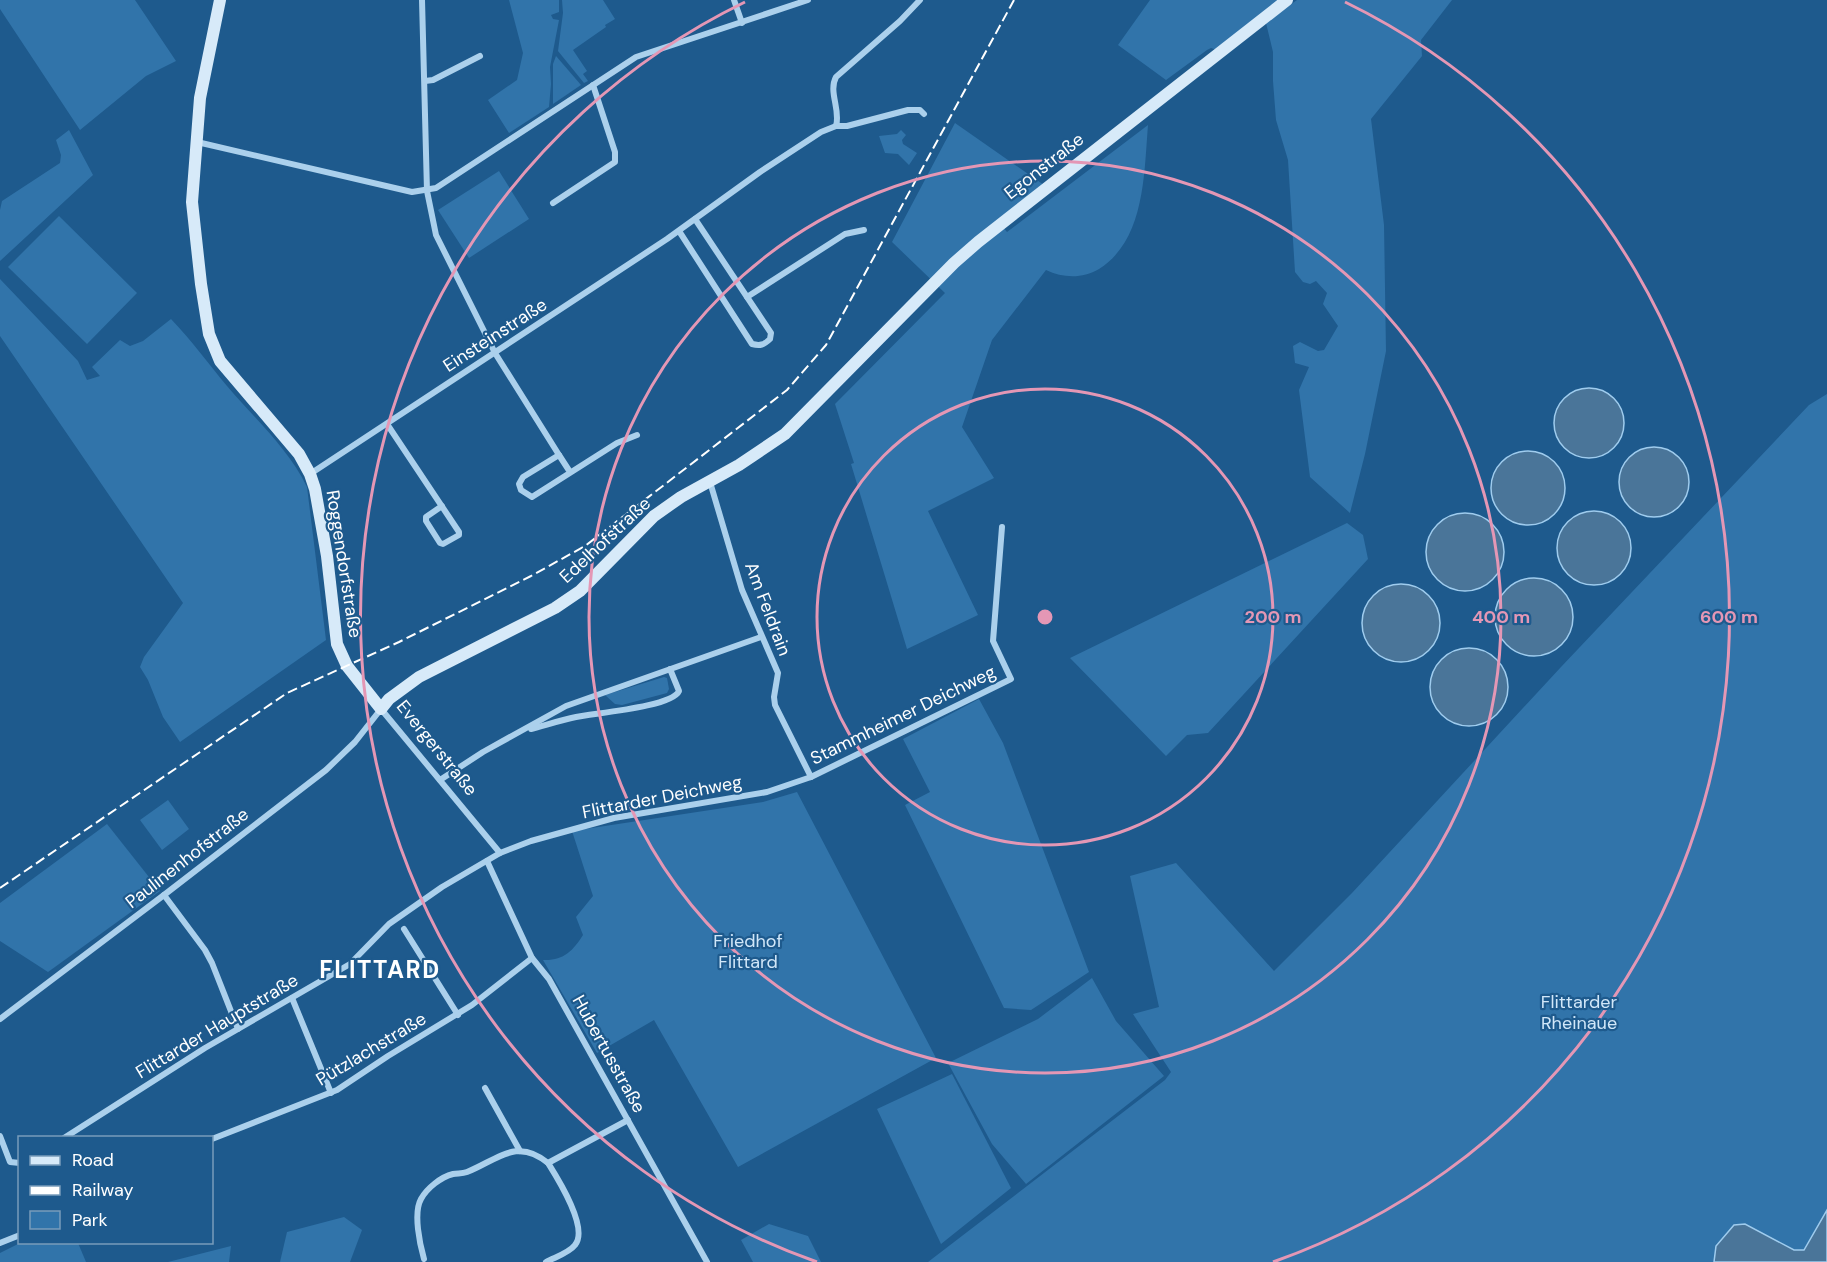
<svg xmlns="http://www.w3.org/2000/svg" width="1827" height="1262" font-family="'DM Sans',sans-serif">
  <rect width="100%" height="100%" fill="#1e5a8d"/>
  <g fill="#3174aa">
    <path d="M 0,0 L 135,0 L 176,61 L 146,76 L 80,130 L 0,9 Z"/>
    <path d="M 509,0 L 559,0 L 559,12 L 551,15 L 553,19 L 559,20 L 550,67 L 551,84 L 549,107 L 509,133 L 488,100 L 517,80 L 523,53 Z"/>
    <path d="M 562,0 L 603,0 L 615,19 L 605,25 L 606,27 L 573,50 L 587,71 L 583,74 L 588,81 L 584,83 L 558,51 L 563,13 Z"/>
    <path d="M 1150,0 L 1281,0 L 1217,50 L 1211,48 L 1207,50 L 1166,80 L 1118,45 Z"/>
    <path d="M 1297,0 L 1452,0 L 1421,40 L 1422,56 L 1371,119 L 1384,225 L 1386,351 L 1365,454 L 1350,513 L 1310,477 L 1299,390 L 1309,367 L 1295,363 L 1293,346 L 1300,342 L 1318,351 L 1324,350 L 1338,326 L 1323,304 L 1327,293 L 1316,281 L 1310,284 L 1303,282 L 1295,272 L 1288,160 L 1276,120 L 1273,81 L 1273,52 L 1266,23 Z"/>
    <path d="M 556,56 L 581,85 L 553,104 L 553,64 Z"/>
    <path d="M 955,123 L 1044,185 L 998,221 L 1007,232 L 1148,125 C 1144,174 1145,240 1099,269 C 1082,279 1063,278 1046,270 L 992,340 L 962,427 L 994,478 L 928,511 L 978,615 L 907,649 L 851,464 L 854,463 L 835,404 L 945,293 L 892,242 Z"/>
    <path d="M 69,130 L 93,175 L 0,261 L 0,210 L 2,201 L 60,163 L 61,155 L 56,140 Z"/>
    <path d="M 901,130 L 906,135 L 902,140 L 903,144 L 917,153 L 909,165 L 898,154 L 885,153 L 879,136 L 897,134 Z"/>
    <path d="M 499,171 L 529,219 L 469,258 L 438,210 Z"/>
    <path d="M 59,216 L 137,293 L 87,344 L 8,267 Z"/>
    <path d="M 0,279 L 78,361 L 87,380 L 100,376 L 92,367 L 120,340 L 130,346 L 143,341 L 171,319 C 191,340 208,363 227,386 C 255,419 288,448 307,487 L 326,640 L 180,742 L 163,717 L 148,680 L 140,667 L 144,657 L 183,603 L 0,336 Z"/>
    <path d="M 1827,394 L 1827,1262 L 928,1262 L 1165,1080 L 1171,1072 L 1133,1014 L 1159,1007 L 1130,876 L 1176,863 L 1274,971 L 1352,893 L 1561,667 L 1809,405 Z"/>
    <path d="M 1347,523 L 1363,535 L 1368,559 L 1208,733 L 1187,735 L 1166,756 L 1070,658 Z"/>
    <path d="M 664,677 L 667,678 L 669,689 L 667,693 L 622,705 L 615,704 L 605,695 Z"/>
    <path d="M 979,699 L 1003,743 L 1089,972 L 1031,1010 L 1004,1008 L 905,805 L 930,792 L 903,739 Z"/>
    <path d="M 797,792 L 936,1058 L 738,1167 L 654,1020 L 597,1053 L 543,960 C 563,961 573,951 583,935 L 576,917 L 593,896 L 572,831 L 763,802 Z"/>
    <path d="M 168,800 L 189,829 L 162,850 L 140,820 Z"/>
    <path d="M 107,824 L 160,891 L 48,972 L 0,941 L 0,903 Z"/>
    <path d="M 1092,978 L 1116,1021 L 1164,1076 L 1026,1184 L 992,1144 L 948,1063 L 1038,1019 Z"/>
    <path d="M 952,1074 L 1011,1188 L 941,1244 L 877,1109 Z"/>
    <path d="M 344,1217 L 362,1230 L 350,1262 L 280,1262 L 287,1232 Z"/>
    <path d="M 769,1224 L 808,1236 L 821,1262 L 753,1262 L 741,1240 Z"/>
    <path d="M 22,1242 L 78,1243 L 86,1262 L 0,1262 L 0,1253 Z"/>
    <path d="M 231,1246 L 229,1262 L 168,1262 Z"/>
  </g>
  <g fill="#4a7599" stroke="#9fccee" stroke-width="1.5">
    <circle cx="1589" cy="423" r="35"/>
    <circle cx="1654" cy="482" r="35"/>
    <circle cx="1528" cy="488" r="37"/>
    <circle cx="1594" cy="548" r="37"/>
    <circle cx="1465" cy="552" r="39"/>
    <circle cx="1534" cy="617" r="39"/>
    <circle cx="1401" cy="623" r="39"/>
    <circle cx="1469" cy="687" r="39"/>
    <path d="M 1827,1210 L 1827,1262 L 1714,1262 L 1716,1246 L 1734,1225 L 1745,1224 L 1794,1250 L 1804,1250 Z"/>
  </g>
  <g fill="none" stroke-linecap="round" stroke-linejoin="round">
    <g stroke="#abd0ec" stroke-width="6">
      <path d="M 422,0 L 427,191 L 436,235 L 495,353 L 559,455"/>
      <path d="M 734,0 L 742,23"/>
      <path d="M 425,81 L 433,80 L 480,56"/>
      <path d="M 836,126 C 841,110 828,92 836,77 L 900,21 L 920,0"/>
      <path d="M 197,142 L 412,192 L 436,188 L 636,57 L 808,0"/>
      <path d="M 553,203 L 615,162 L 615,152 L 593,85"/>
      <path d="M 679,231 L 752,344 C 760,346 764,345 770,339 L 771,333 L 695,219"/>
      <path d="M 747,297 L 845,234 L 864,230"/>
      <path d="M 387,424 L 459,532 L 459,535 L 443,544 L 440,543 L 426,521 L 426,517 L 442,506"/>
      <path d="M 570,472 L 559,455 L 523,477 L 519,484 L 521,490 L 532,497 L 617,443 L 637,435"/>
      <path d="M 310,474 L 667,239 L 760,172 L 821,132 L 836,126 L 847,126 L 908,110 L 920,110 L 924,114"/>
      <path d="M 710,482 L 742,590 L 778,673 L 774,697 L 775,705 L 811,777"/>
      <path d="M 531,729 C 546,725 561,720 576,717 C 595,713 672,707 679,691 L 670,669"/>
      <path d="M 440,780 L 483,752 L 566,706 L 761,637"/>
      <path d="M 487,861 L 532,958 L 549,979 L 707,1262"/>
      <path d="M 164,895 L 205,950 L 212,963 L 238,1029"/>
      <path d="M 404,929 L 458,1015"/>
      <path d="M 292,998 L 331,1093"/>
      <path d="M 0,1019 L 164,895 L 326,770 L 355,742 L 381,709 L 500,853"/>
      <path d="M 485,1088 L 520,1151"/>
      <path d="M 0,1136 L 10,1162 L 20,1163"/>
      <path d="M 64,1138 L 205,1048 L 350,964 L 389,924 L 442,887 L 500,853 L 531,841 L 614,818 L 767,792 L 811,777 L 1011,679 L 993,641 L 1002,527"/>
      <path d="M 212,1139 L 337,1090 L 388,1056 L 472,1005 L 532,958"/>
      <path d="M 0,1243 L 20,1235"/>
      <path d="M 424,1259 C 420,1245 413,1213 421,1199 C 427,1188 441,1177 453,1174 C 458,1173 462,1174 467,1172 C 497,1160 517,1137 548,1163"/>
      <path d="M 546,1262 C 555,1257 569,1253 575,1245 C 589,1228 558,1179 548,1163 L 628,1120"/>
    </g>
    <path stroke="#d7eaf9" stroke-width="12" d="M 220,0 L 200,98 L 192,202 L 201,284 L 209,334 L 220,361 L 299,454 L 310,474 L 315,489 L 327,556 L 337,644 L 347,666 L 381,709 L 389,699 L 419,677 L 555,608 L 580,591 L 654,516 L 681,497 L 739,465 L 785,434 L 954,263 L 978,242 L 1287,0"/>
    <path stroke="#fff" stroke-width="2" stroke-dasharray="10 4.5" stroke-linecap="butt" d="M 0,888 L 287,693 L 399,642 L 531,576 L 585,546 L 787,390 L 826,345 L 1014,0"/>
  </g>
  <g fill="none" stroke="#e497b5" stroke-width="3">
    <circle cx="1045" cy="617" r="228"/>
    <circle cx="1045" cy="617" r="456"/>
    <path d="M817 1262A684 684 0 0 1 745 2M1345 2A684 684 0 0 1 1273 1262"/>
  </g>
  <g text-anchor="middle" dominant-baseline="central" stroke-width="4.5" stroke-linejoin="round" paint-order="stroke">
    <g font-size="18" fill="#fff" stroke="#1e5a8d">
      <text transform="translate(1044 166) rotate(-38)">Egonstraße</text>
      <text transform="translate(495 335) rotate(-33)">Einsteinstraße</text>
      <text transform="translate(605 540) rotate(-43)">Edelhofstraße</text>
      <text transform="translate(344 564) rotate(81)">Roggendorfstraße</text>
      <text transform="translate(768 609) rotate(69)">Am Feldrain</text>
      <text transform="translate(903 715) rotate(-26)">Stammheimer Deichweg</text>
      <text transform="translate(437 748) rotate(51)">Evergerstraße</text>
      <text transform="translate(662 797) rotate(-11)">Flittarder Deichweg</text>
      <text transform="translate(187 858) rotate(-38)">Paulinenhofstraße</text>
      <text transform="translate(217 1026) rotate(-31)">Flittarder Hauptstraße</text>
      <text transform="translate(371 1049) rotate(-31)">Pützlachstraße</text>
      <text transform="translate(609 1054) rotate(61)">Hubertusstraße</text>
    </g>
    <g font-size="18" fill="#d1e7f9" stroke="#1e5a8d">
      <text x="748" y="941">Friedhof<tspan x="748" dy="21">Flittard</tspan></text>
      <text x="1579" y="1002">Flittarder<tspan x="1579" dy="21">Rheinaue</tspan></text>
    </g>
    <g font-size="24" font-weight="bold" letter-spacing="1.5" fill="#fff" stroke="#1e5a8d">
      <text x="380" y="969">FLITTARD</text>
    </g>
  </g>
  <circle cx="1045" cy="617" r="9" fill="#e497b5" stroke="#1e5a8d" stroke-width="3"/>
  <g font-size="18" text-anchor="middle" font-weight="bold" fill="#e497b5" stroke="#1e5a8d" stroke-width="4.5" stroke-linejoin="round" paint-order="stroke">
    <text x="1273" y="623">200 m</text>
    <text x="1501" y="623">400 m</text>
    <text x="1729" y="623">600 m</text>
  </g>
  <rect x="18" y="1136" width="195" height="108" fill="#1e5a8d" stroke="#789cbb" stroke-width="1.5"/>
  <rect x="30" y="1156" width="30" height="9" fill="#d7eaf9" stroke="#789cbb" stroke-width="1.5"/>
  <text x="72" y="1166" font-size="18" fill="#ffffff">Road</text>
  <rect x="30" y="1186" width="30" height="9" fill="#ffffff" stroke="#789cbb" stroke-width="1.5"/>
  <text x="72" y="1196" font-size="18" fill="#ffffff">Railway</text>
  <rect x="30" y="1211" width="30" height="18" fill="#3174aa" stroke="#789cbb" stroke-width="1.5"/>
  <text x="72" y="1226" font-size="18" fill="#ffffff">Park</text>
</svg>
